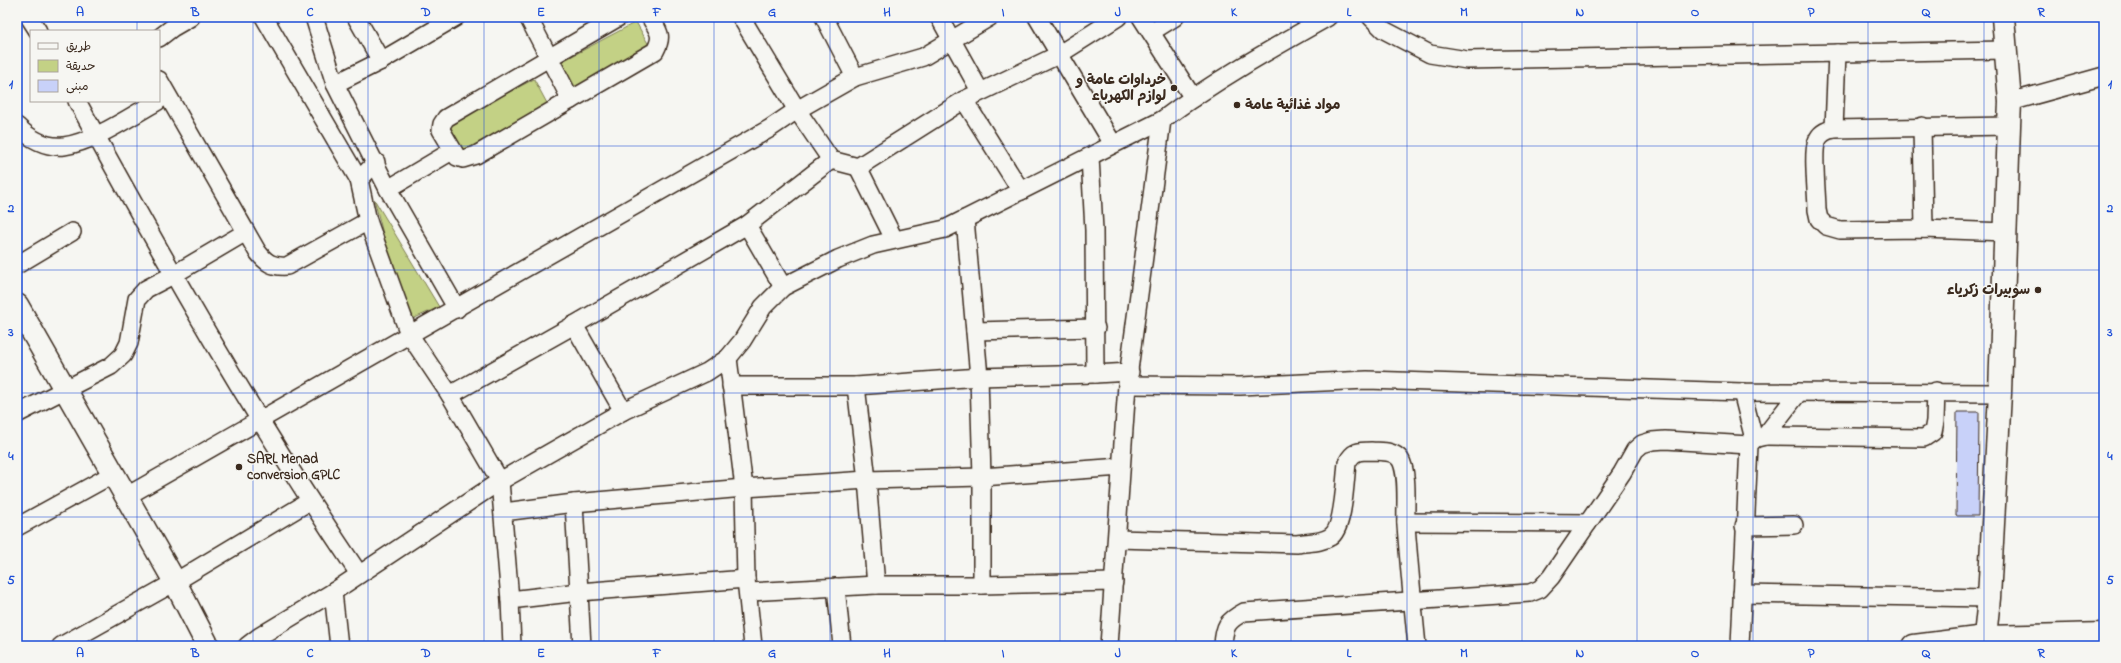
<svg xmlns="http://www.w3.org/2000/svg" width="2121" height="663" font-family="'Indie Flower','Playpen Sans Arabic',sans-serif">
  <rect width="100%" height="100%" fill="#f6f6f2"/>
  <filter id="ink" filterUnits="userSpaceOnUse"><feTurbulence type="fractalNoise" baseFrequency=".025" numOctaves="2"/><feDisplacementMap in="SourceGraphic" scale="8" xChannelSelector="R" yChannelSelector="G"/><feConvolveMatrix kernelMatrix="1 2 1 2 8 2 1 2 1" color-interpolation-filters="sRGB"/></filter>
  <g filter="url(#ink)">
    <g fill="#c3d185" stroke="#7f7e52">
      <path d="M 636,22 L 651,49 L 574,91 L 559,63 Z"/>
      <path d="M 534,79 L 549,107 L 464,152 L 449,124 Z"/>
      <path d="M 374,199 L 439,307 L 406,322 Z"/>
    </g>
    <path fill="#c8d1f9" stroke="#3b2a1e" d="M 1957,412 L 1979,412 L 1978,516 L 1956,516 Z"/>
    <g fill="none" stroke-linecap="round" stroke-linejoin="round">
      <defs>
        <g id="street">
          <path d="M 29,17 L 38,31"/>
          <path d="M 264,17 L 359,180"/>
          <path d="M 314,17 L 335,84 L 388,189 L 457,309"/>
          <path d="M 356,17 L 381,61"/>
          <path d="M 528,17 L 571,100"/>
          <path d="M 619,17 L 446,118 L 442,124 L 441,130 L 457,157 L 463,159 L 476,155 L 655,51 C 664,35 658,31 650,17"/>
          <path d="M 741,17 L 797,110 L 831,160 L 858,167 L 964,100 L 1058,55 L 1118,17"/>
          <path d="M 824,17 L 855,77"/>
          <path d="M 939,17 L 980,91"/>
          <path d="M 1037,17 L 1113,144"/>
          <path d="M 1141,17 L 1193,98"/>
          <path d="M 1371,17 L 1384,30 L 1430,54 L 1467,60 L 2006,50"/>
          <path d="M 1151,32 L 1175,17"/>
          <path d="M 159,38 L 172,28 L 191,17"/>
          <path d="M 159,80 L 257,251 C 266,263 272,267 287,266 L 368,221"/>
          <path d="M 335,84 L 381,61 L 456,17"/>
          <path d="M 964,100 L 1021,191"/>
          <path d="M 77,101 C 165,262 256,422 359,574"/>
          <path d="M 2010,102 L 2104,76"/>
          <path d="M 17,126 C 29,138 46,148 64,146 C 94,142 131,116 158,101"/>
          <path d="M 1922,126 L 1924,229"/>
          <path d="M 1834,129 L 1837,53"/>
          <path d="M 376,162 L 359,180 L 368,221 L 409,334 L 450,395 L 500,481 L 510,600 L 512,646"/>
          <path d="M 858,167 L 894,239"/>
          <path d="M 388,189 L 452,151"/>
          <path d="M 965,219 L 979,377 L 982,477 L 982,585"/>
          <path d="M 747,225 L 783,287"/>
          <path d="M 2006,232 L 1924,229 L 1840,230 L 1826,226 L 1819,219 L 1817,210 C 1817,195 1812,151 1817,141 C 1820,133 1827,130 1834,129 L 2009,126"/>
          <path d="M 17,265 L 72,232"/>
          <path d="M 574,325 L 623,411"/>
          <path d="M 975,331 L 1096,328"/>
          <path d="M 728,358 L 744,488 L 746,579 L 753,646"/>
          <path d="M 1095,374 L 1130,372"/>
          <path d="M 1127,385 L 1240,386 L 1367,380 L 1742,392 L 2000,393"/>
          <path d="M 731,386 L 856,386 L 979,377 L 1095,374 L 1094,230 L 1090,157"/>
          <path d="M 856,386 L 867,480 L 876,585"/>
          <path d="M 450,395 L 574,325 L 747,225 L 831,160"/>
          <path d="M 17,414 L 111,366 L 123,355 L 129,343 L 137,299 L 146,289 L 173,275 L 246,232"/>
          <path d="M 1765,436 L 1924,438 L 1933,432 L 1935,421 L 1936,391"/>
          <path d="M 1757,438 L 1765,436 L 1799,392"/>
          <path d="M 127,496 L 769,129 L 797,110 L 855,77 L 923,57 L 990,17"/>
          <path d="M 574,503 L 582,646"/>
          <path d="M 503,512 L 574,503 L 744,488 L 867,480 L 982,477 L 1121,467"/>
          <path d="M 1406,522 L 1588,523"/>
          <path d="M 1744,526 L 1794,525"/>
          <path d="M 17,527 L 115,473"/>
          <path d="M 1117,539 L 1297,544 C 1307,542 1321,543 1330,537 C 1344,529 1345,479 1347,463 C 1353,451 1359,451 1371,451 C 1381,452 1393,450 1400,459 C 1409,473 1405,507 1406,525 C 1409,565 1413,606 1417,646"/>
          <path d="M 836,587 L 842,646"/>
          <path d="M 333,592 L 500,481 L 623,411 L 707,372 L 728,358 L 742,341 L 763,307 L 783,287 L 838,259 L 873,245 L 945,229 L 1162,120"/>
          <path d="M 749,592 L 876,585 L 982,585 L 1114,582"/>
          <path d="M 1742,594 L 1989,598"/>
          <path d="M 510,600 L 579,592 L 746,579"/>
          <path d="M 61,646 L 175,582 L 310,501"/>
          <path d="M 247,646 L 260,636 L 333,592 L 339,646"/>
          <path d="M 1109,646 L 1127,385 L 1162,120 C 1214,81 1271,49 1328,17"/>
          <path d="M 1223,646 C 1224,626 1227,621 1244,612 L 1530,593 L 1540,589 L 1551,577 L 1622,473 L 1635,450 L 1642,444 L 1652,441 L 1665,440 L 1749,445"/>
          <path d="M 1740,646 L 1749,445 L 1754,439 L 1742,392"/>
        </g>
        <g id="secondary">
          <path d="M 17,305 L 175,582 L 208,646"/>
          <path d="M 1985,637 L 1989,598 L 2000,393 L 2009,126 L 2010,102 L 2003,17"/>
        </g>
        <path id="primary" d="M 1914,646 L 1985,637 L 2104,634"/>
      </defs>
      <use href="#street" stroke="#3b2a1e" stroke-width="20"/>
      <use href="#secondary" stroke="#3b2a1e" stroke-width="25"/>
      <use href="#primary" stroke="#3b2a1e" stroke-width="25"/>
      <use href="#street" stroke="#f6f6f2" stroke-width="17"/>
      <use href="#secondary" stroke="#f6f6f2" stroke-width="22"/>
      <use href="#primary" stroke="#f6f6f2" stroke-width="22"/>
    </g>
  </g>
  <path fill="none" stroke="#1d4ed8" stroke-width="1" stroke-opacity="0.55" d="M 137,17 L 137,31M 253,17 L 253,646M 368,17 L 368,646M 484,17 L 484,646M 599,17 L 599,646M 714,17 L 714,646M 830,17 L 830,646M 945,17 L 945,646M 1060,17 L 1060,646M 1176,17 L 1176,646M 1291,17 L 1291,646M 1407,17 L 1407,646M 1522,17 L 1522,646M 1637,17 L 1637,646M 1753,17 L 1753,646M 1868,17 L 1868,646M 1984,17 L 1984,646M 137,101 L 137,646M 17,146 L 2104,146M 17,270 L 2104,270M 17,393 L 2104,393M 17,517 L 2104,517"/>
  <g fill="#3b2a1e" stroke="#f6f6f2" stroke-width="1.5">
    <circle cx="1174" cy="88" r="4"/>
    <circle cx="1237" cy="105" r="4"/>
    <circle cx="2038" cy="290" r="4"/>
    <circle cx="239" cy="467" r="4"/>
  </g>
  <g text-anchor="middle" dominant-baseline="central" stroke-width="3" stroke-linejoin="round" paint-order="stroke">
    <g font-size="14" font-weight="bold" fill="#3b2a1e" stroke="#f6f6f2" text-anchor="end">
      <text x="1166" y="80">خرداوات عامة و<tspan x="1166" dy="16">لوازم الكهرباء</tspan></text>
      <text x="1245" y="105" text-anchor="start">مواد غذائية عامة</text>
      <text x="2030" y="290">سوبيرات زكرياء</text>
      <text x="247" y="459" text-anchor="start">SARL Menad<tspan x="247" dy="16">conversion GPLC</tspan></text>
    </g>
  </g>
  <rect width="2121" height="663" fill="none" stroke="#f6f6f2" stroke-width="44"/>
  <rect x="30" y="30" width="130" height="72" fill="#f6f6f2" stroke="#aba49d"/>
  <rect x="38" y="43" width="20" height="6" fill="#f6f6f2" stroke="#aba49d"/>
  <text x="66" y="50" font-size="12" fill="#3b2a1e">طريق</text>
  <rect x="38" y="60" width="20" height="12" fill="#c3d185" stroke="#aba49d"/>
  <text x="66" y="70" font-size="12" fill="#3b2a1e">حديقة</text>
  <rect x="38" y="80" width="20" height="12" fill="#c8d1f9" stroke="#aba49d"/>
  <text x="66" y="90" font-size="12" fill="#3b2a1e">مبنى</text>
  <rect x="22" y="22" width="2077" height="619" fill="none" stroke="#1d4ed8" stroke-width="1.5"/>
  <g font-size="13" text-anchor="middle" font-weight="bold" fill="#1d4ed8">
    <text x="80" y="16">A</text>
    <text x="195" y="16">B</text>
    <text x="310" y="16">C</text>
    <text x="426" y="16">D</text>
    <text x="541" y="16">E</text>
    <text x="657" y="16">F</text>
    <text x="772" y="16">G</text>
    <text x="887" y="16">H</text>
    <text x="1003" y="16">I</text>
    <text x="1118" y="16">J</text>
    <text x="1234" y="16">K</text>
    <text x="1349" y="16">L</text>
    <text x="1464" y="16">M</text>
    <text x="1580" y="16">N</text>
    <text x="1695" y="16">O</text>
    <text x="1811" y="16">P</text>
    <text x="1926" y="16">Q</text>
    <text x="2041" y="16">R</text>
    <text x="11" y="88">1</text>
    <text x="2110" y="88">1</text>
    <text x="11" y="212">2</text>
    <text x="2110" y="212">2</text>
    <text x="11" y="336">3</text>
    <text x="2110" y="336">3</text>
    <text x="11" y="460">4</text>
    <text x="2110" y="460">4</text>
    <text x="11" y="584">5</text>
    <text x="2110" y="584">5</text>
    <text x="80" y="657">A</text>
    <text x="195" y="657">B</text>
    <text x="310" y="657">C</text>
    <text x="426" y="657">D</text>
    <text x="541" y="657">E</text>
    <text x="657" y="657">F</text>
    <text x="772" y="657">G</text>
    <text x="887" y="657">H</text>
    <text x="1003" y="657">I</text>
    <text x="1118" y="657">J</text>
    <text x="1234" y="657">K</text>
    <text x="1349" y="657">L</text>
    <text x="1464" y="657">M</text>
    <text x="1580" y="657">N</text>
    <text x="1695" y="657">O</text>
    <text x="1811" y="657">P</text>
    <text x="1926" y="657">Q</text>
    <text x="2041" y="657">R</text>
  </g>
</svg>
